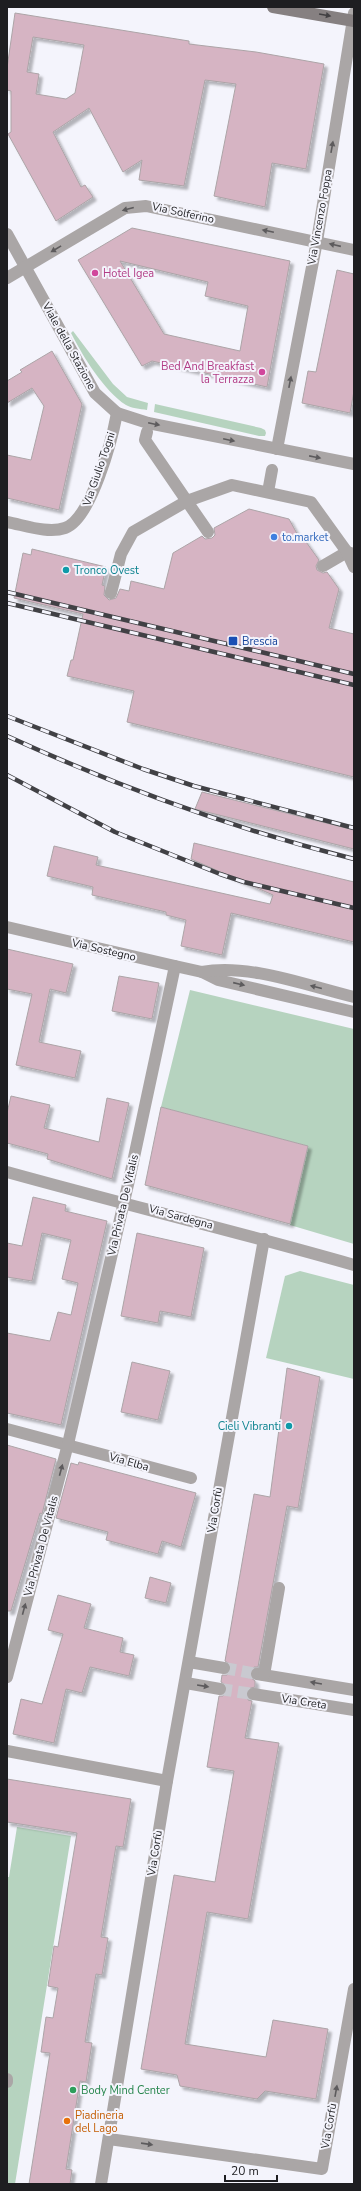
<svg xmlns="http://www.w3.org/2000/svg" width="361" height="2191" font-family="'Nunito Sans',sans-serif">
  <defs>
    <filter id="shadow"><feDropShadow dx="3.5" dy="3.5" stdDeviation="1" flood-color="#0004"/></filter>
  </defs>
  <rect width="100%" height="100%" fill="#f4f4fc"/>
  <g fill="#b6d3bf">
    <path d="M 73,331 L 113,384 L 127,397 L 148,403 L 147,410 C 140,409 131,408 126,405 C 104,391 82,355 71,333 Z"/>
    <path d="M 155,404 L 261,428 L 265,430 L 266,433 L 265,436 L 259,436 L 154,412 Z"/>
    <path d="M 190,990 L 354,1029 L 354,1244 L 290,1225 L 308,1146 L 161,1107 Z"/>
    <path d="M 300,1271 L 354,1285 L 354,1379 L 266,1358 L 285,1276 Z"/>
    <path d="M 17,1827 L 71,1836 L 15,2184 L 7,2184 L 7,1877 L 9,1877 Z"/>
  </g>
  <g fill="#d6b4c3" stroke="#aca4a7" fill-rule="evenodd" filter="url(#shadow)">
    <path d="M 15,13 L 189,41 L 189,44 L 256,52 L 324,64 L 306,169 L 272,163 L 265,207 L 214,196 L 236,84 L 205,80 L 184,186 L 139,180 L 142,160 L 123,172 L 89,108 L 53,132 L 81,187 L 85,185 L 93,197 L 56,221 L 8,134 L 11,132 L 11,91 L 7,90 L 7,68 ZM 33,37 L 84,45 L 75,93 L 66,99 L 36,94 L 39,74 L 27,72 Z"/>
    <path d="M 132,228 L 290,261 L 267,387 L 152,361 L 142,366 L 78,260 ZM 120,261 L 208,282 L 205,296 L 248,306 L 240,351 L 164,334 Z"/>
    <path d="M 337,270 L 354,274 L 354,391 L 350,413 L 302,403 L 308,371 L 316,372 Z"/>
    <path d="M 52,351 L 82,404 L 59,510 L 7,498 L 7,455 L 31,460 L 44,406 L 32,388 L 7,403 L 7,381 L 22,372 L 20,370 Z"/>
    <path d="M 249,509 L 289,519 L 301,541 L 304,539 L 319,560 L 316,566 L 317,570 L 323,573 L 327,572 L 339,589 L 329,628 L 354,634 L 354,777 L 127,722 L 134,691 L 67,676 L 71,660 L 73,660 L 83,614 L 14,598 L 23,553 L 31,555 L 32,549 L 106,567 L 102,585 L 105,586 L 104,595 L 109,600 L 116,598 L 120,589 L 129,591 L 131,581 L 164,589 L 173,553 L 202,536 L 205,539 L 212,538 L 215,535 L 214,528 Z"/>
    <path d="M 202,792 L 354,830 L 354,849 L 195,809 Z"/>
    <path d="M 194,843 L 354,882 L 354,942 L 231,913 L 222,955 L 181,946 L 186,920 L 166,915 L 166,912 L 92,895 L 93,887 L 47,876 L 54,846 L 98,857 L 96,865 L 270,904 L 273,895 L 191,859 Z"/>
    <path d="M 7,949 L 73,964 L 66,993 L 50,989 L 39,1042 L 81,1051 L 75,1078 L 16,1065 L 32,994 L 7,989 Z"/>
    <path d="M 119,976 L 159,983 L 152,1019 L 112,1011 Z"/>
    <path d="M 11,1096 L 50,1105 L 44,1128 L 99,1142 L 107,1098 L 129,1103 L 112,1179 L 47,1159 L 48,1154 L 7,1143 L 7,1113 Z"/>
    <path d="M 161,1107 L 308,1146 L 290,1224 L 145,1185 Z"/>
    <path d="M 33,1197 L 66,1205 L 65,1211 L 107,1221 L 61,1425 L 7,1413 L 7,1333 L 50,1341 L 58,1312 L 71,1315 L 78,1283 L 62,1279 L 71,1240 L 42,1233 L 32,1281 L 7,1277 L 7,1243 L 22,1246 Z"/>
    <path d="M 137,1233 L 204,1248 L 191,1317 L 160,1311 L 158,1323 L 121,1316 Z"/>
    <path d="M 132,1362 L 170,1371 L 158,1420 L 121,1412 Z"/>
    <path d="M 287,1368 L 320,1377 L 298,1508 L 287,1506 L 258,1667 L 254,1667 L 250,1672 L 250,1677 L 255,1681 L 255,1687 L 247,1689 L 246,1693 L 248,1700 L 252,1701 L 245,1738 L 279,1743 L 248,1919 L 207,1912 L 185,2044 L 266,2057 L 273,2020 L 328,2029 L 316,2099 L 265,2091 L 257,2099 L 180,2086 L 177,2075 L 141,2069 L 174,1875 L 215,1882 L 234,1771 L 207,1767 L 219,1696 L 223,1696 L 227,1691 L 227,1686 L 221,1682 L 222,1675 L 227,1675 L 231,1670 L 231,1665 L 225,1661 L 254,1494 L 270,1497 Z"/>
    <path d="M 7,1445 L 56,1459 L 42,1514 L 40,1513 L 11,1611 L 7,1611 Z"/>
    <path d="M 79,1462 L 196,1493 L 181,1547 L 162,1541 L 158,1554 L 106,1540 L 108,1532 L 56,1518 L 71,1463 L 78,1465 Z"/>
    <path d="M 150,1577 L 171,1583 L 166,1603 L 145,1598 Z"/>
    <path d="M 58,1595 L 91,1604 L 84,1628 L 123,1638 L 120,1652 L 134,1655 L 129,1676 L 90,1667 L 82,1693 L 66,1689 L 54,1743 L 13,1734 L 21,1699 L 42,1704 L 63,1634 L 48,1630 Z"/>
    <path d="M 7,1779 L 131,1799 L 123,1847 L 116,1846 L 101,1937 L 108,1938 L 102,1975 L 96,1974 L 85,2042 L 92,2043 L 86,2082 L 80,2081 L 66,2169 L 72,2170 L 70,2184 L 29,2184 L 50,2053 L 41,2052 L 46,2017 L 53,2018 L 58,1988 L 48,1986 L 54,1946 L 58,1947 L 77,1833 L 7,1822 Z"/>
  </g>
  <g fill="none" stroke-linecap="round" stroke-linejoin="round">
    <g stroke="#c9c9d0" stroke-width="12" stroke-dasharray="12 6" stroke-linecap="butt">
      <path d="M 224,1668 L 257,1674"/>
      <path d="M 220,1689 L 253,1694"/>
    </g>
    <g stroke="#aaa6a6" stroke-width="12">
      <path d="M 7,234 L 95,393 L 117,413 L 148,423 L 354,464"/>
      <path d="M 7,278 L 125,208 L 146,206 L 354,250"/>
      <path d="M 147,432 L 145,440 L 208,532"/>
      <path d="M 277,449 L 317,241 L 354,13"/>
      <path d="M 268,492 L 272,470"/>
      <path d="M 7,522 C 24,525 48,534 65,528 C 91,519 112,440 117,413"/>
      <path d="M 323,566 L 347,552 L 354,554"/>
      <path d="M 111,593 L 121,554 L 133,532 L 187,501 L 232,485 L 311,502 L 347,552 L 354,567"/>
      <path d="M 7,927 L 175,966 L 202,972 L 218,980 L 354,1012"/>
      <path d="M 202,972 C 248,963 308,986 354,997"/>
      <path d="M 7,1172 C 122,1204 239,1232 354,1265"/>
      <path d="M 7,1429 L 191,1478"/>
      <path d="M 189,1662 L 224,1668"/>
      <path d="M 257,1674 L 354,1690"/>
      <path d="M 264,1675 L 279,1588"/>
      <path d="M 7,1677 L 68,1444 L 130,1176 L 175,966"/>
      <path d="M 186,1683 L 220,1689"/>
      <path d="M 253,1694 L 354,1710"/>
      <path d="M 7,1751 L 167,1781"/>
      <path d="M 7,2079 L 7,2082"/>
      <path d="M 109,2139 L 322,2169 L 354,1989"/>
      <path d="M 101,2184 L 167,1781 L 264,1239"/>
    </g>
    <path stroke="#868081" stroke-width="12" d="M 273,7 L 354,21"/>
    <defs>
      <g id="rail">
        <path d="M 7,592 L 354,674"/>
        <path d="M 7,603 L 354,685"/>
        <path d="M 7,716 L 143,769 L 194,786 L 354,828"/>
        <path d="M 7,736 C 119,787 234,829 354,859"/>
        <path d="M 7,775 L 115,832 L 220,874 L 244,882 L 354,908"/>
      </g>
    </defs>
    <use href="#rail" stroke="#414145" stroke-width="4.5"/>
    <use href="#rail" stroke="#f4f4fc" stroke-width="3" stroke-dasharray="9" stroke-linecap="butt"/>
  </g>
  <defs><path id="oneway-solid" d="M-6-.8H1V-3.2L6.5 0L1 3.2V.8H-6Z"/></defs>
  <use fill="#424043" href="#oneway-solid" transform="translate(325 15) rotate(10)"/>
  <g fill="#5d5b5d">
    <use href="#oneway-solid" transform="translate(332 147) rotate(-80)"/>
    <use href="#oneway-solid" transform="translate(128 209) rotate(165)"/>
    <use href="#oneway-solid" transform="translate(268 231) rotate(-168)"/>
    <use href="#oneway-solid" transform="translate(335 245) rotate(-167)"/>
    <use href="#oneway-solid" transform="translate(56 249) rotate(149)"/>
    <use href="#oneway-solid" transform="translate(290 382) rotate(-79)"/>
    <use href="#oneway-solid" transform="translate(154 424) rotate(12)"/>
    <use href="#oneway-solid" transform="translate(229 440) rotate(12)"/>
    <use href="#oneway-solid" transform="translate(315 457) rotate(11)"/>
    <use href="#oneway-solid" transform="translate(239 984) rotate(13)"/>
    <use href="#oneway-solid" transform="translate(316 987) rotate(-166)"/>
    <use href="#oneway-solid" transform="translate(61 1470) rotate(-75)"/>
    <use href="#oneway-solid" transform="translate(24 1609) rotate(-75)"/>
    <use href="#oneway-solid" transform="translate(316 1683) rotate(-170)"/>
    <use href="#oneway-solid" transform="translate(203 1686) rotate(9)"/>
    <use href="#oneway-solid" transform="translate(336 2091) rotate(-80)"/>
    <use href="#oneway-solid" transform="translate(147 2144) rotate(8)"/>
  </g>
  <g fill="#d1479c" stroke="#f4f4fc" stroke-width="1.5">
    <circle cx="95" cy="273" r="4"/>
    <circle cx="262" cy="372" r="4"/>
  </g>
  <circle fill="#3f7fe0" stroke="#f4f4fc" stroke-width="1.5" cx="274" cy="537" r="4"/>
  <g fill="#0f9aa8" stroke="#f4f4fc" stroke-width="1.5">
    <circle cx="66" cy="570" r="4"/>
    <circle cx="289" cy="1426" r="4"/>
  </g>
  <rect fill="#1a4fb4" stroke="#f4f4fc" stroke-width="1.5" x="228" y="636" width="10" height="10" rx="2"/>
  <circle fill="#2e9e5b" stroke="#f4f4fc" stroke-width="1.5" cx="73" cy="2090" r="4"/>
  <circle fill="#e8710a" stroke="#f4f4fc" stroke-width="1.5" cx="67" cy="2121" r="4"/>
  <g text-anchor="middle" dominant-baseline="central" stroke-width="4" stroke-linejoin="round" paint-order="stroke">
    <g font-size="11" fill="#1e1e21" stroke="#f4f4fc">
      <text transform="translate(183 213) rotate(12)">Via Solferino</text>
      <text transform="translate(320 217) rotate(-80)">Via Vincenzo Foppa</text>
      <text transform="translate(69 346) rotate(61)">Viale della Stazione</text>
      <text transform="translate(99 469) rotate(-71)">Via Giulio Togni</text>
      <text transform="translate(104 950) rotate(13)">Via Sostegno</text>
      <text transform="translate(123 1205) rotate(-77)">Via Privata De Vitalis</text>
      <text transform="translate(181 1217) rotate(15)">Via Sardegna</text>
      <text transform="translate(129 1462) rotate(16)">Via Elba</text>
      <text transform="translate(215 1510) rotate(-81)">Via Corfù</text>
      <text transform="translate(41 1546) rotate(-75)">Via Privata De Vitalis</text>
      <text transform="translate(304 1702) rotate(9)">Via Creta</text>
      <text transform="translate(155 1853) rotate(-81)">Via Corfù</text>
      <text transform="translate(329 2126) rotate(-80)">Via Corfù</text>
    </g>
    <g font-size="11" fill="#b23c85" stroke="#f4f4fc" text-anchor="start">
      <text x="103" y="273">Hotel Igea</text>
      <text x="254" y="366" text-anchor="end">Bed And Breakfast<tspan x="254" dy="13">la Terrazza</tspan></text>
    </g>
    <g font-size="11" fill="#366cbe" stroke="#f4f4fc" text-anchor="start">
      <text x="282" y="537">to.market</text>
    </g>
    <g font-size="11" fill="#0d838f" stroke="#f4f4fc" text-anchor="start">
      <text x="74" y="570">Tronco Ovest</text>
      <text x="281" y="1426" text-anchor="end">Cieli Vibranti</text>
    </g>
    <g font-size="11" fill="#164399" stroke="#f4f4fc" text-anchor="start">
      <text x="242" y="641">Brescia</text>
    </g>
    <g font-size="11" fill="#27864d" stroke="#f4f4fc" text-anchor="start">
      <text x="81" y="2090">Body Mind Center</text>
    </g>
    <g font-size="11" fill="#c56008" stroke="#f4f4fc" text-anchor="start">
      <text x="75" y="2115">Piadineria<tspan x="75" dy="13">del Lago</tspan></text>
    </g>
  </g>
  <rect width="361" height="2191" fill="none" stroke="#1e1e21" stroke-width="16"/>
  <path d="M225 2175v6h52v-6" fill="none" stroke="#1e1e21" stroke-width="2"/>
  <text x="231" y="2175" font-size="12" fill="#1e1e21" stroke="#f4f4fc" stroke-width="3" paint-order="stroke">20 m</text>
</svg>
